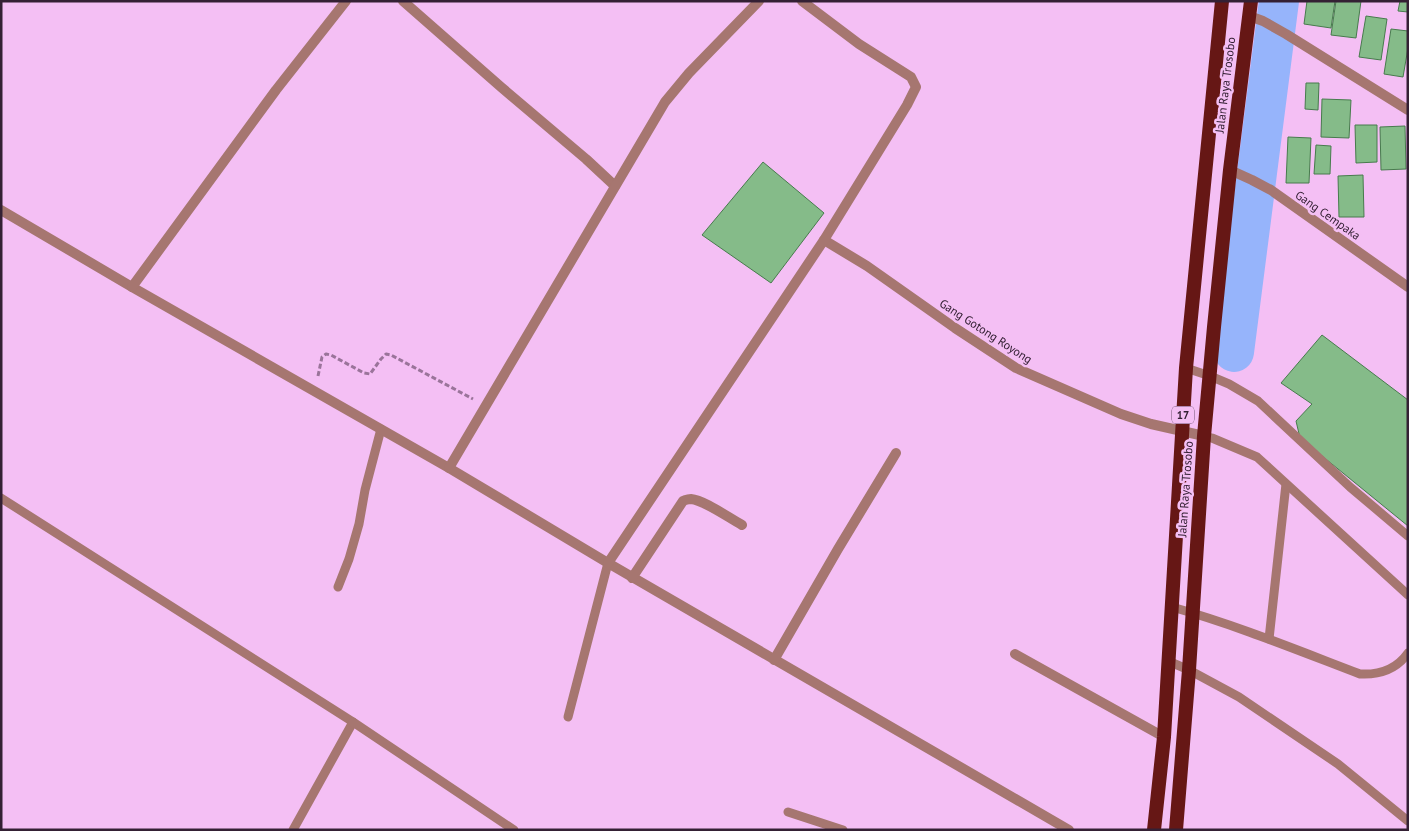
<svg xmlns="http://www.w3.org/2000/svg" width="1409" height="831" font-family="'PT Sans',sans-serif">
  <rect width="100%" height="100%" fill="#f4bff4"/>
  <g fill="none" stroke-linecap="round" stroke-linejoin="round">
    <path stroke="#96b4fb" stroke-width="40" d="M 1234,352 L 1279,1"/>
  </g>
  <g fill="#85bb89" stroke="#477b4d">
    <path d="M 1307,1 L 1335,1 L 1331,28 L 1304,24 Z"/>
    <path d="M 1336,1 L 1361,1 L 1356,38 L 1331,35 Z"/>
    <path d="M 1400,1 L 1408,1 L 1408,12 L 1398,11 Z"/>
    <path d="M 1366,16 L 1387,19 L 1381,60 L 1359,57 Z"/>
    <path d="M 1391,29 L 1408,31 L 1408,48 L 1403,77 L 1384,74 Z"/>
    <path d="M 1306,83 L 1319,83 L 1318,110 L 1305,109 Z"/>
    <path d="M 1322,99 L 1351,100 L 1349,138 L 1321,137 Z"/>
    <path d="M 1355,125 L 1377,125 L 1377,162 L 1356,163 Z"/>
    <path d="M 1405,126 L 1406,169 L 1381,170 L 1380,127 Z"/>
    <path d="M 1288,137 L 1311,138 L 1309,183 L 1286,183 Z"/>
    <path d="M 1316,145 L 1331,146 L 1330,174 L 1314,174 Z"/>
    <path d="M 763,162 L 824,213 L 771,283 L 702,235 Z"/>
    <path d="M 1363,175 L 1364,217 L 1339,217 L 1338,176 Z"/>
    <path d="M 1322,335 L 1408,400 L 1408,526 L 1300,438 L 1296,421 L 1312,404 L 1281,383 Z"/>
  </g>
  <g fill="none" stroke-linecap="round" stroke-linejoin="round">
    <path stroke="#9a749a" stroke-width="3" stroke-dasharray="5 2.5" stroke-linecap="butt" d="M 318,376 L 322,357 L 326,354 L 331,355 L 364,373 L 370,374 L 381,359 L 386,354 L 391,355 L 473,399"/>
    <g stroke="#a67670" stroke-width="9">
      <path d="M 1186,368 L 1210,376 L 1229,384 L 1258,401 L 1350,487 L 1408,536"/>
      <path d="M 1204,436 L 1212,438 L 1257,457 L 1408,595"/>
      <path d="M 1,498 L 353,722 L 293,830"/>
      <path d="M 338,587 L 349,559 L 359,524 L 365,490 L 381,429"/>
      <path d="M 1172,607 C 1236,625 1297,650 1360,674 C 1379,675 1396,670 1408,653"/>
      <path d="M 1269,639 L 1286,484"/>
      <path d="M 1168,661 L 1189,670 L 1239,697 L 1338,764 L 1408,821"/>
      <path d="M 568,717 L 608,563"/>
      <path d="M 353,722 L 514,830"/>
      <path d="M 788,812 L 843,830"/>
    </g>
    <g stroke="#a67670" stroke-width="10">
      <path d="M 403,1 L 501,87 L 586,159 L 615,186"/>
      <path d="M 1249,16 L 1263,21 L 1286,34 L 1408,110"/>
      <path d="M 1230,170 L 1252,180 L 1271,190 L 1408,287"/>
      <path d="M 1,210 L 132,287 L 449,468 L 608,563 L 1069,830"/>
      <path d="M 824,240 L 867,266 L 955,328 L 1016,368 L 1121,414 L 1151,424 L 1204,436"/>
      <path d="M 132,287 L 276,90 L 346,1"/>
      <path d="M 449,468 L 665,102 L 689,73 L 759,1"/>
      <path d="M 608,563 L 824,240 L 907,105 L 916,87 L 911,77 L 859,44 L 802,1"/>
      <path d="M 632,578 L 683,501 C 686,500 687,499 691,499 C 704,500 729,518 742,525"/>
      <path d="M 1015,654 L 1164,737"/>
      <path d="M 774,660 L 838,549 L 896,453"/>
    </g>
    <g stroke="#661715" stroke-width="14">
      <path d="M 1154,830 L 1164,737 L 1186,368 L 1222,1"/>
      <path d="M 1176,830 L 1189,670 L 1204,436 L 1214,327 L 1230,170 L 1251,1"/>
    </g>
  </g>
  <g text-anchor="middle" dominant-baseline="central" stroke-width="5" stroke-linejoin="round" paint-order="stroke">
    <rect fill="#f4bff4" stroke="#6e506e" stroke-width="1" x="1172" y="406.5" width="22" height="17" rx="4"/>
    <g font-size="11" font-weight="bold" fill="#342034">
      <text x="1183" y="415">17</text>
    </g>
    <g font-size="12" fill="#342034" stroke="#f4bff4">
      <text transform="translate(1225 85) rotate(-83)">Jalan Raya Trosobo</text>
      <text transform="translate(1328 215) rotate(35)">Gang Cempaka</text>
      <text transform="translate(986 331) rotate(33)">Gang Gotong Royong</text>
      <text transform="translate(1185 489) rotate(-86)">Jalan Raya Trosobo</text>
    </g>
  </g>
  <rect width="1409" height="831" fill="none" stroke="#342034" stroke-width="5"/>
</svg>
